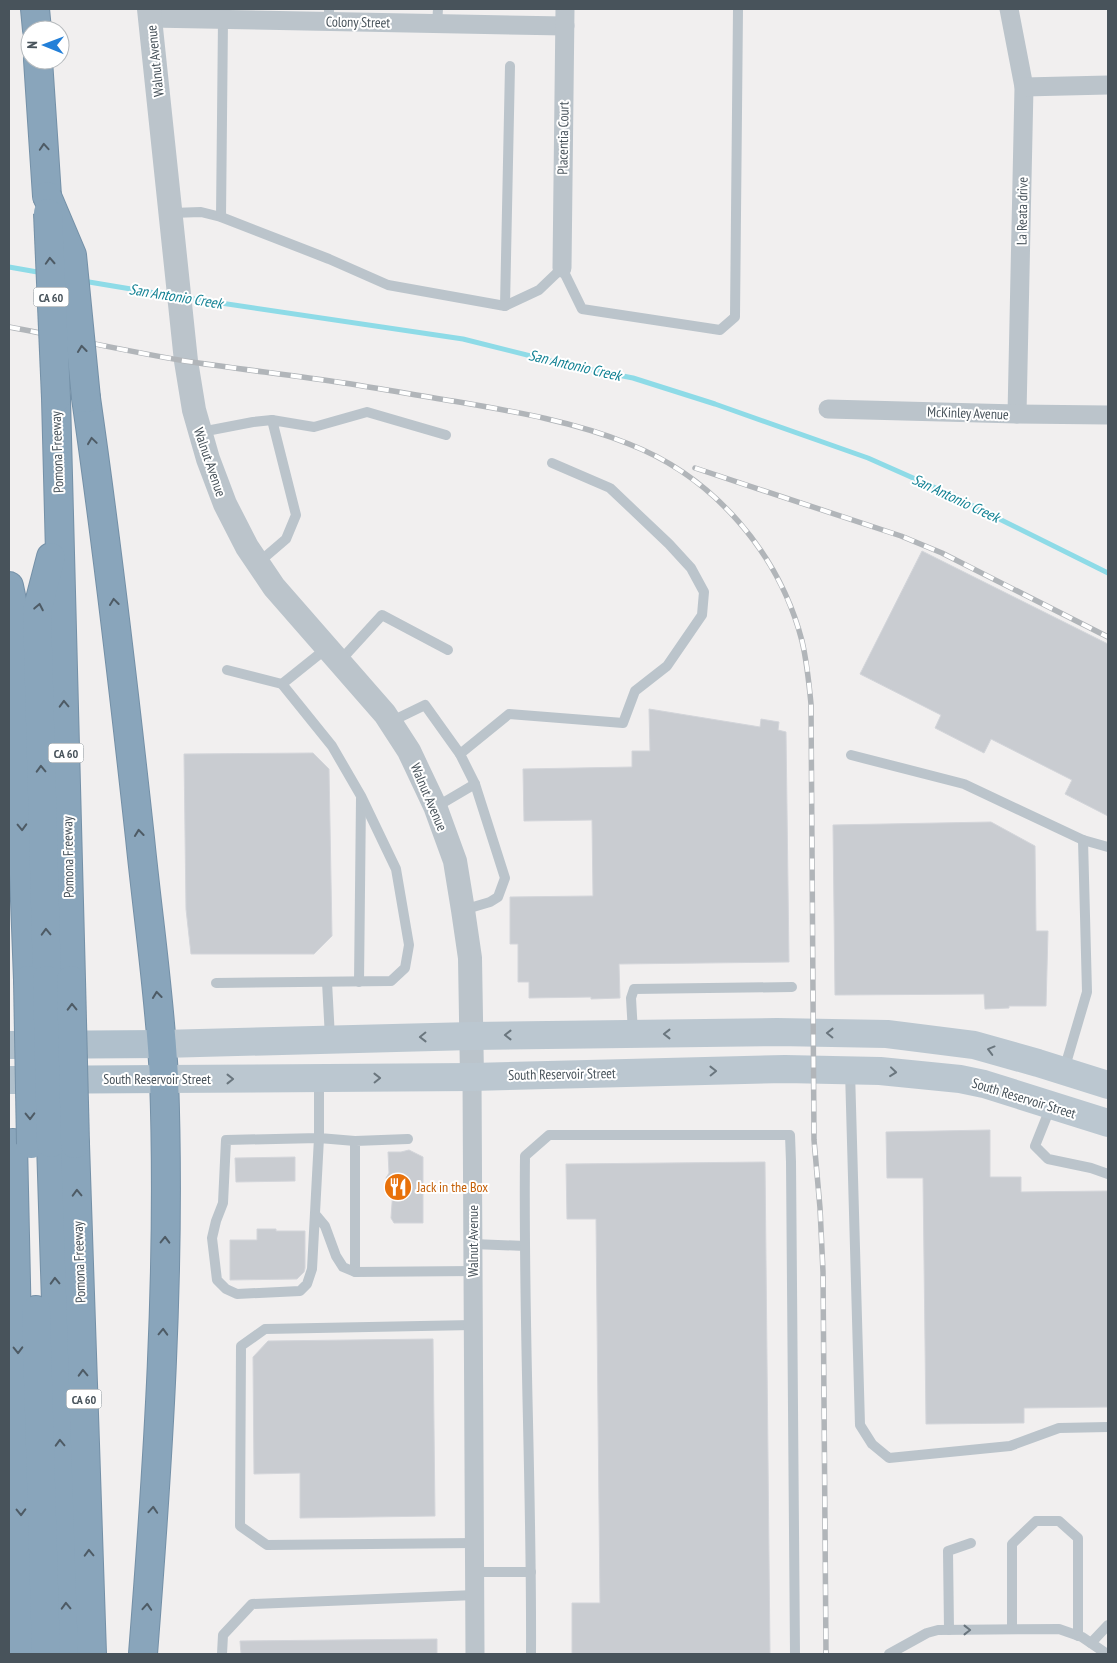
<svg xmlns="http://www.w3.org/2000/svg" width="1117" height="1663" font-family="'PT Sans Narrow',sans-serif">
  <rect width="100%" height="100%" fill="#f1efef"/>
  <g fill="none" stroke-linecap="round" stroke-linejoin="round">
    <g stroke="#8edbe7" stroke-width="5">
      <path d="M 9,267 L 43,273"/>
      <path d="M 83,281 L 173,296"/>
      <path d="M 187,298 L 463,339 L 567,365 L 633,378 L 715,404 L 868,458 L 947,493 L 1108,573"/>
    </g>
  </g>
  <g fill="#c9ccd1" stroke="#d3d5da">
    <path d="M 922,551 L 1108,644 L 1108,816 L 1065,794 L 1072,780 L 991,739 L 984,753 L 935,728 L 941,715 L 860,674 Z"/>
    <path d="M 649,709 L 760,727 L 761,719 L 779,722 L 778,730 L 786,732 L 789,962 L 619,964 L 620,998 L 591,999 L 591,997 L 529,998 L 529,982 L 518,982 L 518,944 L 510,944 L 510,897 L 593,896 L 592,820 L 524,821 L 523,769 L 632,767 L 632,751 L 650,751 Z"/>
    <path d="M 313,753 L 329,769 L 332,936 L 314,954 L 191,954 L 186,909 L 184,754 Z"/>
    <path d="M 991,822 L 1035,846 L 1036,931 L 1048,931 L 1046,1006 L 1009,1006 L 1009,1008 L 985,1009 L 984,994 L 835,995 L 833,825 Z"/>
    <path d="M 990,1130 L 990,1177 L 1021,1177 L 1021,1192 L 1108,1191 L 1108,1407 L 1024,1408 L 1024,1423 L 926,1424 L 923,1178 L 887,1178 L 886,1132 Z"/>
    <path d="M 409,1150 L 423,1157 L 423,1223 L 394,1223 L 391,1218 L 393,1189 L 388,1183 L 386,1178 L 389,1173 L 388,1152 L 401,1152 Z"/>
    <path d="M 295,1157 L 295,1181 L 236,1182 L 235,1158 Z"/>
    <path d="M 765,1162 L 770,1654 L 572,1654 L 572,1603 L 600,1603 L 596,1219 L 567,1219 L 566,1164 Z"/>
    <path d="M 257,1229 L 276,1229 L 276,1231 L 305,1231 L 305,1268 L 304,1272 L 297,1279 L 230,1280 L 230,1240 L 257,1240 Z"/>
    <path d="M 433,1339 L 435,1516 L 300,1518 L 300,1473 L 254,1474 L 253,1357 L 268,1341 Z"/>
    <path d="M 437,1639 L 437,1654 L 241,1654 L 240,1641 Z"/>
  </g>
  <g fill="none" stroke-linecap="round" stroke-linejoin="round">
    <defs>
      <g id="motorway">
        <path d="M 35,9 L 37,30"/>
        <path d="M 38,60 L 47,196"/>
        <path d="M 56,398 L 71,980"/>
        <path d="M 86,398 C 107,544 124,691 140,838 C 148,918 160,998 164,1078 C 171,1270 158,1463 143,1654"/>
        <path d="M 9,586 L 14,610 L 28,980"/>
        <path d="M 47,980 L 37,611 L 51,557"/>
        <path d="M 13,1143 L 24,1654"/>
        <path d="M 51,1143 L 67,1654"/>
        <path d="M 75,1144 L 92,1654"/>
        <path d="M 36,1310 L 46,1654"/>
      </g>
    </defs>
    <use href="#motorway" stroke="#7490a7" stroke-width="30"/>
    <g stroke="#bbc4cb" stroke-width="10">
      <path d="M 329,21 L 329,9"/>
      <path d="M 437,24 L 438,9"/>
      <path d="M 172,213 L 201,212 L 221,217 L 329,259 L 388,285 L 505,306 L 510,66"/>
      <path d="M 221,217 L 223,19"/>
      <path d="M 505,306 L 539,290 L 562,268 L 582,309 L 720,330 L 735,317 L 738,9"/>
      <path d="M 201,432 L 253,422 L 272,420"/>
      <path d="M 258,563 L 286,539 L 296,515 L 272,420 L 314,427 L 367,412 L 446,435"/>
      <path d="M 339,662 L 382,615 L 448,650"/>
      <path d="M 227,670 L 282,684"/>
      <path d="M 390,722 L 425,705 L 460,754"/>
      <path d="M 851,755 L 964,784 L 1083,840 L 1108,847"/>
      <path d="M 475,784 L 460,754 L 509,714 L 623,723 L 635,691 L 667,666 L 702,615 L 704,592 L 691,568 L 669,544 L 610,488 L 552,463"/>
      <path d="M 436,807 L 475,784 L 505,878 L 498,897 L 490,902 L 463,910"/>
      <path d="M 327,982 L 330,1038"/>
      <path d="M 359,982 L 361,798"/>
      <path d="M 216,983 L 391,981 L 405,968 L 409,945 L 396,869 L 361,796 L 332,746 L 282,684 L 327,648"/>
      <path d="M 633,1033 L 631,998 L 634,989 L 792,987"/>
      <path d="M 1064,1070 L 1087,992 L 1083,840"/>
      <path d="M 850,1071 L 860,1425 L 872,1444 L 889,1458 L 1010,1446 L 1059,1428 L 1108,1427"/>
      <path d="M 319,1078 L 319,1138 L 312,1269 L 307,1284 L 300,1291 L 237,1294 L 226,1289 L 217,1280 L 212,1238 L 216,1221 L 223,1203 L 226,1140 L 319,1138 L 355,1141"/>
      <path d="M 1051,1106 L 1035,1146 L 1048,1159 L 1091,1168 L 1108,1174"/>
      <path d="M 408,1139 L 355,1141 L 355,1272 L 473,1271"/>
      <path d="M 315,1214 L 325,1226 L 336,1256 L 343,1267 L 355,1272"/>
      <path d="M 473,1244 L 525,1246"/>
      <path d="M 473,1325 L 265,1329 L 241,1346 L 240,1526 L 267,1545 L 474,1543"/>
      <path d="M 475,1572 L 531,1572"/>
      <path d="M 1012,1629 L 1012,1544 L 1036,1521 L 1059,1521 L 1078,1538 L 1078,1636"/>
      <path d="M 949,1630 L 948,1551 L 971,1543"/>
      <path d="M 1091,1643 L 1108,1625"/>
      <path d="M 222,1654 L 223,1635 L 252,1604 L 475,1595"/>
      <path d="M 531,1654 C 532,1488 523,1322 525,1156 L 549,1135 L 790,1135 L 791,1162 L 795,1654"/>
      <path d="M 889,1654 L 927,1633 L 938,1630 L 1059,1629 L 1082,1637 L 1107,1654"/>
    </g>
    <g stroke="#bbc4cb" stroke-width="19">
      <path d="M 1009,9 L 1024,87 L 1017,414"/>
      <path d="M 150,18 L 565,26"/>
      <path d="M 1024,87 L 1108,85"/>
      <path d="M 562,268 L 565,9"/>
      <path d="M 828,409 L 1017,414 L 1108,415"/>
      <path d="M 472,1077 L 475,1654"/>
    </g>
    <path stroke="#bbc4cb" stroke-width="24" d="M 149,9 L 186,361 L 194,410 L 208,459 L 225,504 L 247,547 L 274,587 L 385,714 L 409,751 L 435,806 L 455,861 L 463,910 L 470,958 L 472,1077"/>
    <g stroke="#bbc7d0" stroke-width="28">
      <path d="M 162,1044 L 472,1036 L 777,1032 L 887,1034 L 974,1045 L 1038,1063 L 1108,1085"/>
      <path d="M 164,1079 L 472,1077 L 785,1069 L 880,1071 L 960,1079 L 984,1084 L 1108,1123"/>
    </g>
    <g stroke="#b0c0cc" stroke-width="28">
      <path d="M 9,1045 L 162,1044"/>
      <path d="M 9,1080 L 164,1079"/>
    </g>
    <use href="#motorway" stroke="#89a5bb" stroke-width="28"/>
    <defs>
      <g id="rail">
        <path d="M 9,327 C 68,338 126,351 185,361 C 238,369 291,375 344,383 C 383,389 421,396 459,402 C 517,412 575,422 629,444 C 714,477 779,553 802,641 C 807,662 809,683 811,704 L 814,1140 L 820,1208 L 823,1272 L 826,1654"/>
        <path d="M 695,468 L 901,536 L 942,553 L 1108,637"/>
      </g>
    </defs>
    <use href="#rail" stroke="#b1b5b9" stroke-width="5.5"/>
    <use href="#rail" stroke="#fff" stroke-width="4" stroke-dasharray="11" stroke-linecap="butt"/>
    <defs>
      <g id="motorway-bridge">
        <path d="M 47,196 L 72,255 L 86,398"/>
        <path d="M 48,213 L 56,398"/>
        <path d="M 28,980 L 31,1144"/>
        <path d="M 47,980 L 51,1143"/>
        <path d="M 71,980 L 75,1144"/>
      </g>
    </defs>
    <use href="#motorway-bridge" stroke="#7490a7" stroke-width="30" stroke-linecap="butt"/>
    <use href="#motorway-bridge" stroke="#89a5bb" stroke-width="28"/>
  </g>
  <defs><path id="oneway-chevron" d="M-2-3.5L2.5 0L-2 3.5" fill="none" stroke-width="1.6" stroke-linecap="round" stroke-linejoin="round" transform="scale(1.25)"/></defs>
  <g stroke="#4e5b65">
    <use href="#oneway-chevron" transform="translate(44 147) rotate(-94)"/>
    <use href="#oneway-chevron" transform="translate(50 261) rotate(-93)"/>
    <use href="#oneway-chevron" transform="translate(82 349) rotate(-96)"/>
    <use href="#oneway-chevron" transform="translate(92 441) rotate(-98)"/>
    <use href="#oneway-chevron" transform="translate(114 602) rotate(-97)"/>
    <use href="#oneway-chevron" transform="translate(39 607) rotate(-79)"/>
    <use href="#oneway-chevron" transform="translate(64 704) rotate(-92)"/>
    <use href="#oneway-chevron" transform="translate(41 769) rotate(-92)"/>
    <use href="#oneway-chevron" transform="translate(22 827) rotate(88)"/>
    <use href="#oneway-chevron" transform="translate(139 833) rotate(-96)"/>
    <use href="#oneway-chevron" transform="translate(46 932) rotate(-92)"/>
    <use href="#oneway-chevron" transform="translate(157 995) rotate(-96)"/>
    <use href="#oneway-chevron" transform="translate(72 1007) rotate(-91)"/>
    <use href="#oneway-chevron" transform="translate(30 1116) rotate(89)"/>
    <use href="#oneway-chevron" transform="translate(77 1193) rotate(-92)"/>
    <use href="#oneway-chevron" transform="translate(165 1240) rotate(-89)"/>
    <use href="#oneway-chevron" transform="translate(55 1281) rotate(-92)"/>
    <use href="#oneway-chevron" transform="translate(163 1332) rotate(-88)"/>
    <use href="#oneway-chevron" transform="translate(18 1350) rotate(89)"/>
    <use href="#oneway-chevron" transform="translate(83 1373) rotate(-92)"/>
    <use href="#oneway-chevron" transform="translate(60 1443) rotate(-92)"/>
    <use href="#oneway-chevron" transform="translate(153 1510) rotate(-86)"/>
    <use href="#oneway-chevron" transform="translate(21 1512) rotate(89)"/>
    <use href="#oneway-chevron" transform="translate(89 1553) rotate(-92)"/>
    <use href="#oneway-chevron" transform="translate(66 1606) rotate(-92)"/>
    <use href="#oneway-chevron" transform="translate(147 1607) rotate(-86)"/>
  </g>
  <g stroke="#6a767e">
    <use href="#oneway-chevron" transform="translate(830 1033) rotate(-179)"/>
    <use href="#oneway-chevron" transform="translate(667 1034) rotate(180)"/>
    <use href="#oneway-chevron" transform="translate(508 1035) rotate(180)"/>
    <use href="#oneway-chevron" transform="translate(423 1037) rotate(179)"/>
    <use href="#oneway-chevron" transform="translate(991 1050) rotate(-165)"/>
    <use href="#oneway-chevron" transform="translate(713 1071) rotate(-1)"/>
    <use href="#oneway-chevron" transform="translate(893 1072) rotate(6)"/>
    <use href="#oneway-chevron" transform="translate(377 1078) rotate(-1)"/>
    <use href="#oneway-chevron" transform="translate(230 1079)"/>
  </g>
  <use stroke="#6a757d" href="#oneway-chevron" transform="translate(967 1630)"/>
  <defs>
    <symbol id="restaurant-disc" viewBox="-11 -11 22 22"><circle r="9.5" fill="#e8710a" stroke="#fff"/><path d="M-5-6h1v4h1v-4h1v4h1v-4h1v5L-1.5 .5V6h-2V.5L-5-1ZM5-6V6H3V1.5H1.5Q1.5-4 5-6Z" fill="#fff"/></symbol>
  </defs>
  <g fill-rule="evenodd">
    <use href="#restaurant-disc" x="382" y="1171" width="32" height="32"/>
  </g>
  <g text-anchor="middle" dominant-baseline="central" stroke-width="4" stroke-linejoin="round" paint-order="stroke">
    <g fill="#fff" stroke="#7f878c" stroke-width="1">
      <rect x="33.5" y="287.5" width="35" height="19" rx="4"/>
      <rect x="48.5" y="743.5" width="35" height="19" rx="4"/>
      <rect x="66.5" y="1389.5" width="35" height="19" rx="4"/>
    </g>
    <g font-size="12" font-weight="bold" fill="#48535b">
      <text x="51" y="297">CA 60</text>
      <text x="66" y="753">CA 60</text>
      <text x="84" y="1399">CA 60</text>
    </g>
    <g font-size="14" fill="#48535b" stroke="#fff">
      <text transform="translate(358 22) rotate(1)">Colony Street</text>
      <text transform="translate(155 61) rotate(-96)">Walnut Avenue</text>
      <text transform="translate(563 138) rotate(-89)">Placentia Court</text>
      <text transform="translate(1022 211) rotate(-89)">La Reata drive</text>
      <text transform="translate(968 413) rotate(2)">McKinley Avenue</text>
      <text transform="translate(57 452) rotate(-92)">Pomona Freeway</text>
      <text transform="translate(210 462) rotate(71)">Walnut Avenue</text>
      <text transform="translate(429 797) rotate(67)">Walnut Avenue</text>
      <text transform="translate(68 857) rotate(-91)">Pomona Freeway</text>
      <text transform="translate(562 1074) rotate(-1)">South Reservoir Street</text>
      <text x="157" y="1079">South Reservoir Street</text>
      <text transform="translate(1024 1098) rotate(17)">South Reservoir Street</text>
      <text transform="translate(473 1241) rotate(-90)">Walnut Avenue</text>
      <text transform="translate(79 1262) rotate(-92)">Pomona Freeway</text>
    </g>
    <g font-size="14" fill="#c56008" stroke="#fff" text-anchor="start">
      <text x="417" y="1187">Jack in the Box</text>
    </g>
    <g font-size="15" font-style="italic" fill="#138294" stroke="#fff">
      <text transform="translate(176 296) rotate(9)">San Antonio Creek</text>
      <text transform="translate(575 365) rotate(13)">San Antonio Creek</text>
      <text transform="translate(956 498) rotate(25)">San Antonio Creek</text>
    </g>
  </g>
  <rect width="1117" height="1663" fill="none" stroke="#48535b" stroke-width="20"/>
  <g transform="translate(45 45) rotate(271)"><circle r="24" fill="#ffffff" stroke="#b6babd"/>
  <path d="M0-4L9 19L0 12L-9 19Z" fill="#227fd8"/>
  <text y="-8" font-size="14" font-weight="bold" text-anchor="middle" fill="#48535b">N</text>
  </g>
</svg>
